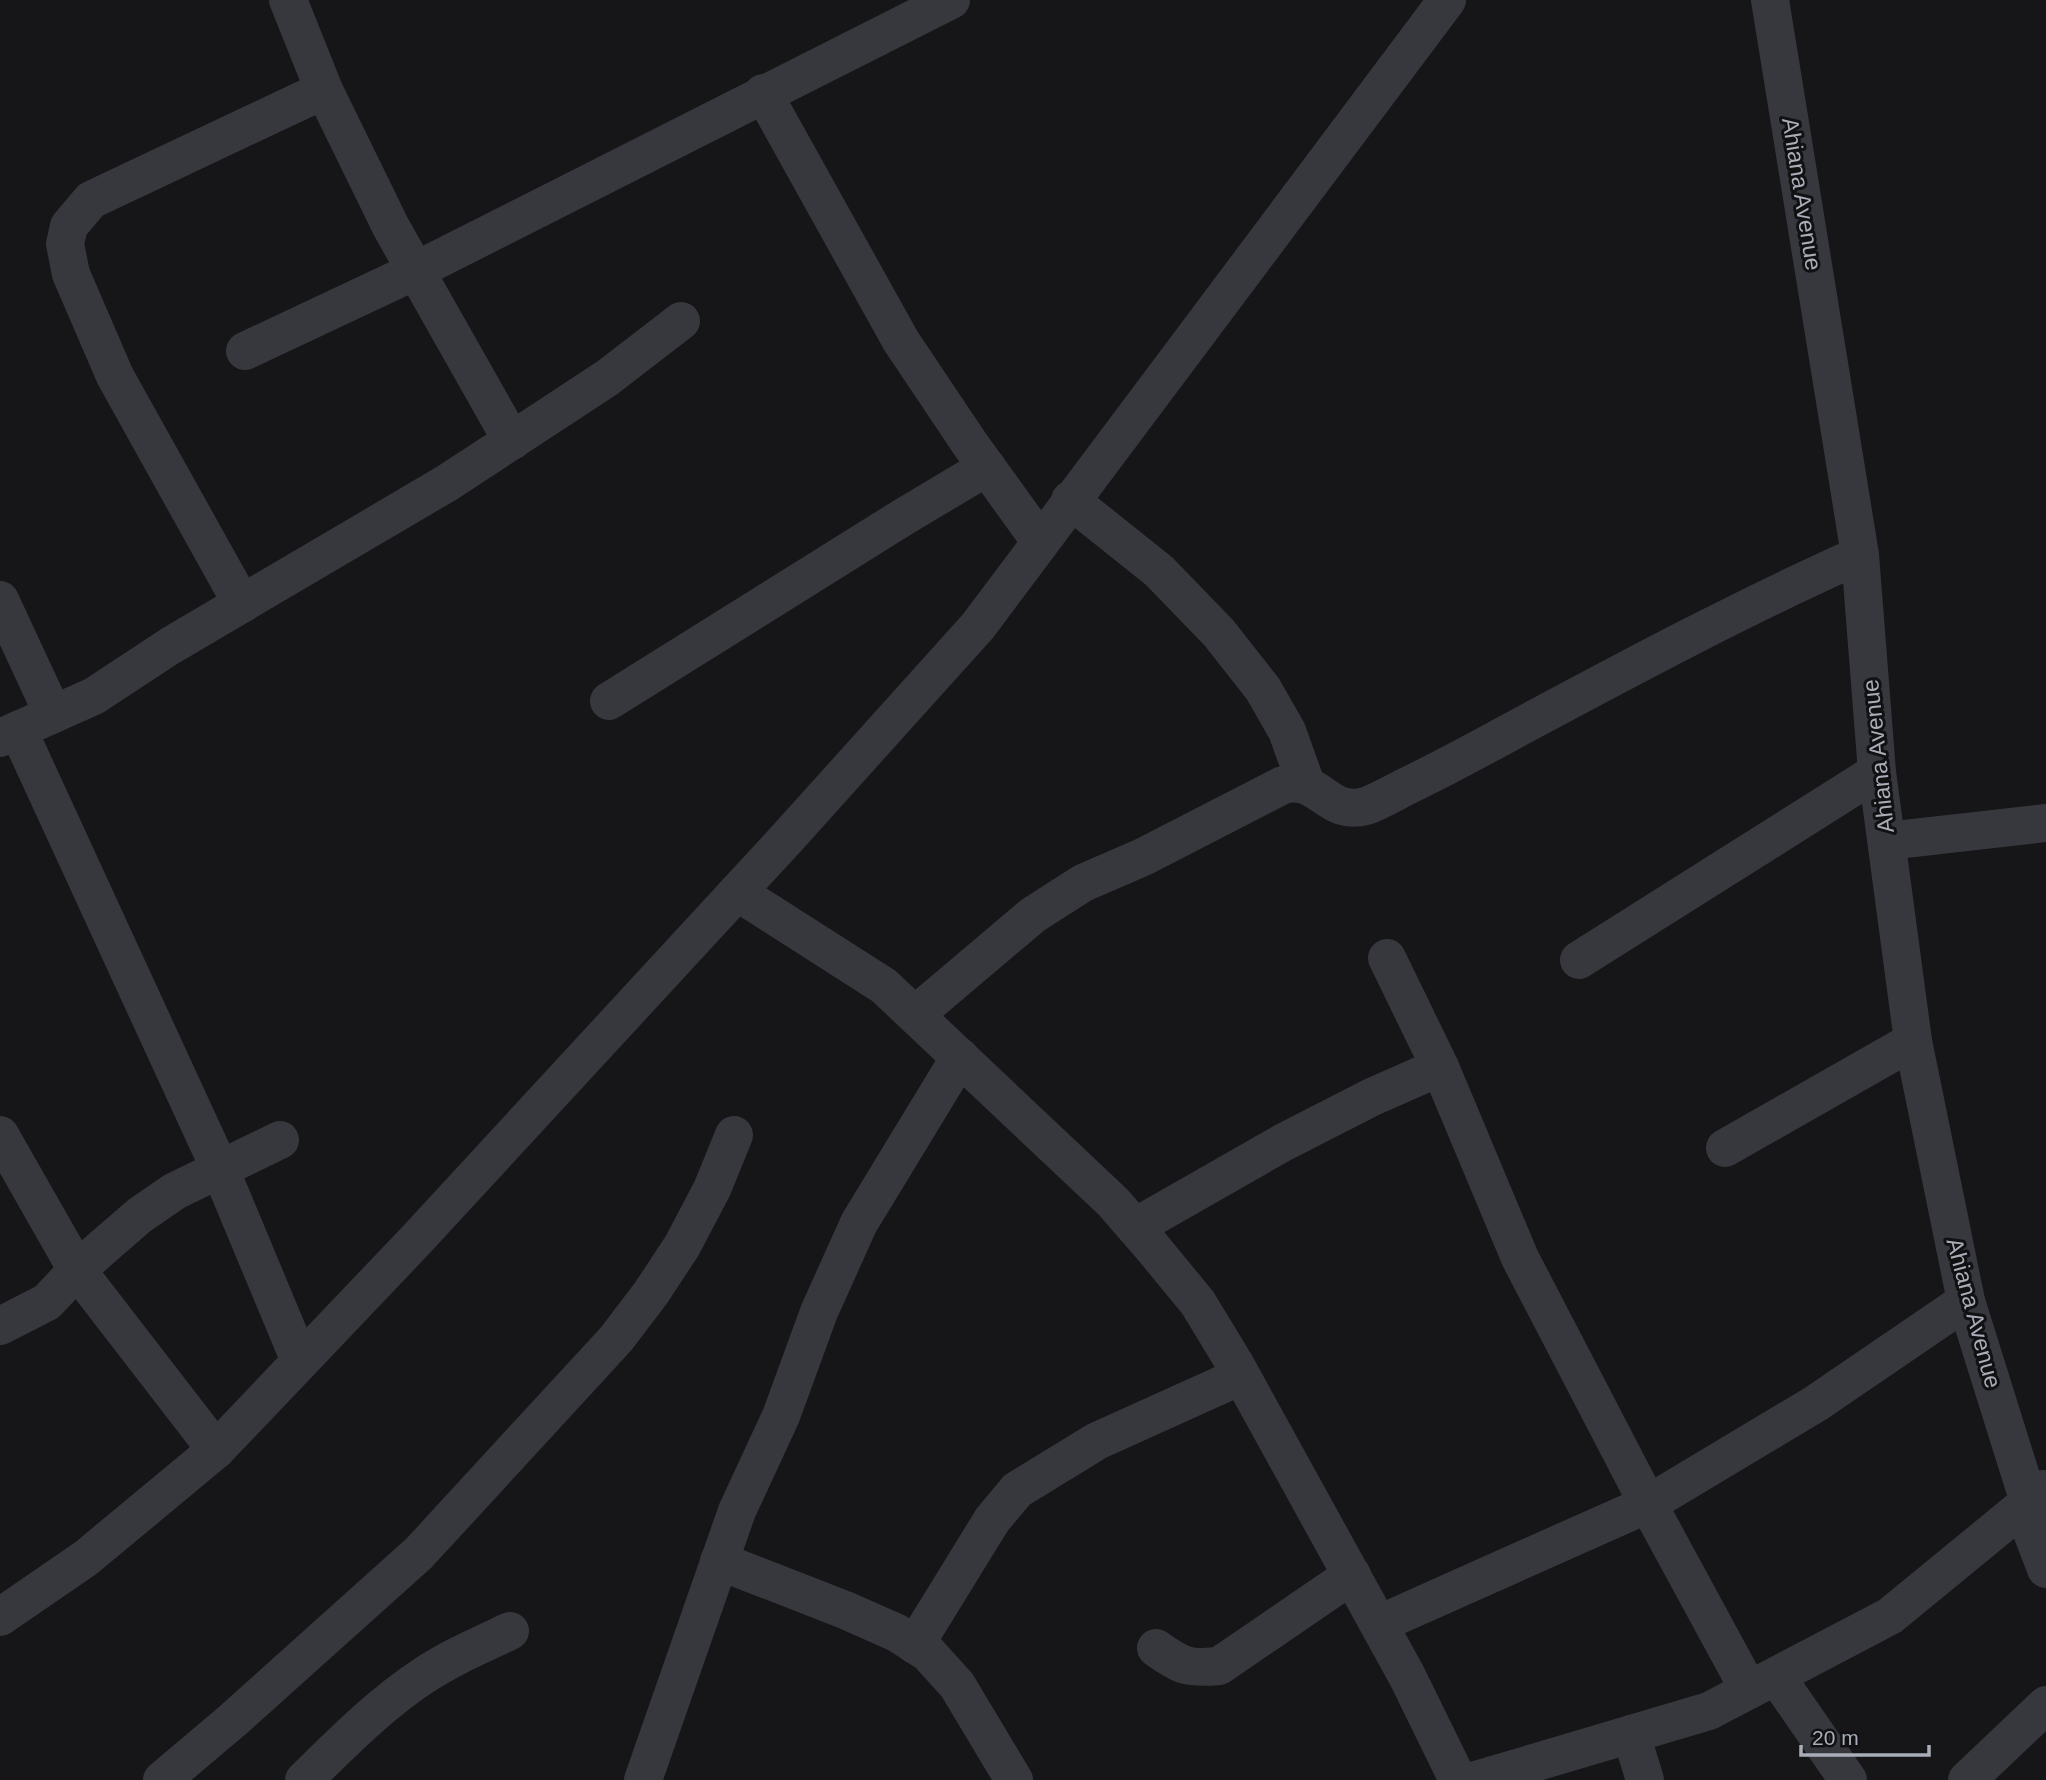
<svg xmlns="http://www.w3.org/2000/svg" width="2046" height="1780" font-family="Helvetica,sans-serif">
  <rect width="100%" height="100%" fill="#161618"/>
  <g fill="none" stroke-linecap="round" stroke-linejoin="round">
    <g stroke="#37383d" stroke-width="38">
      <path d="M 288,0 L 324,90 L 391,227 L 512,441"/>
      <path d="M 763,93 L 901,341 L 970,444 L 1040,541"/>
      <path d="M 245,351 L 415,271 L 951,0"/>
      <path d="M 1070,500 L 1159,571 L 1219,633 L 1263,689 L 1287,731 L 1306,784"/>
      <path d="M 0,600 L 53,714"/>
      <path d="M 242,604 L 115,376 L 71,274 L 65,244 L 69,226 L 91,200 L 324,90"/>
      <path d="M 609,701 L 905,516 L 987,467"/>
      <path d="M 18,730 L 220,1169 L 300,1361"/>
      <path d="M 0,738 L 94,696 L 170,646 L 447,483 L 607,378 L 681,321"/>
      <path d="M 1887,841 L 2046,823"/>
      <path d="M 737,892 L 884,986 L 1113,1202 L 1152,1247 L 1198,1303 L 1235,1364 L 1407,1676 L 1458,1780"/>
      <path d="M 1387,958 L 1440,1067 L 1520,1258 L 1648,1504 L 1749,1690"/>
      <path d="M 1579,960 L 1877,772"/>
      <path d="M 916,1014 L 1033,915 L 1083,883 L 1143,857 L 1283,785 C 1320,775 1327,817 1366,806 C 1380,801 1395,792 1409,785 C 1449,766 1488,744 1527,723 C 1637,664 1746,606 1860,555"/>
      <path d="M 0,1135 L 77,1270 L 216,1450"/>
      <path d="M 1725,1148 L 1913,1041"/>
      <path d="M 1135,1227 L 1284,1142 L 1372,1097 L 1440,1067"/>
      <path d="M 0,1326 L 47,1302 L 77,1270 L 103,1247 L 140,1215 L 175,1191 L 280,1140"/>
      <path d="M 2043,1489 L 2029,1502 L 2030,1527 L 2046,1569"/>
      <path d="M 719,1561 L 845,1610 L 897,1633 L 928,1653 L 957,1685 L 1014,1780"/>
      <path d="M 0,1617 L 86,1558 L 216,1450 L 416,1240 L 788,837 L 978,626 L 1447,0"/>
      <path d="M 1379,1624 L 1648,1504 L 1815,1404 L 1966,1301"/>
      <path d="M 915,1645 L 992,1520 L 1017,1490 L 1097,1441 L 1241,1376"/>
      <path d="M 1156,1648 C 1181,1666 1188,1669 1219,1666 L 1352,1575"/>
      <path d="M 1776,1676 L 1848,1780"/>
      <path d="M 1631,1734 L 1645,1780"/>
      <path d="M 162,1780 L 233,1720 L 419,1553 L 616,1339 L 651,1293 L 682,1246 L 712,1189 L 734,1135"/>
      <path d="M 304,1780 C 341,1744 379,1705 423,1676 C 450,1658 480,1645 510,1631"/>
      <path d="M 643,1780 L 737,1511 L 781,1416 L 819,1312 L 859,1223 L 960,1057"/>
      <path d="M 1476,1780 L 1709,1711 L 1890,1616 L 2029,1502 L 1966,1301 L 1913,1041 L 1877,772 L 1860,555 L 1770,0"/>
      <path d="M 1967,1780 L 2046,1705"/>
    </g>
  </g>
  <g text-anchor="middle" dominant-baseline="central" stroke-width="6" stroke-linejoin="round" paint-order="stroke">
    <g font-size="23" fill="#a8adb8" stroke="#111113">
      <text transform="translate(1802 194) rotate(81)">Ahiana Avenue</text>
      <text transform="translate(1878 756) rotate(-96)">Ahiana Avenue</text>
      <text transform="translate(1974 1313) rotate(75)">Ahiana Avenue</text>
    </g>
  </g>
  <path d="M1801 1745v10h128v-10" fill="none" stroke="#a8adb8" stroke-width="3.5"/>
  <text x="1812" y="1745" font-size="21" fill="#a8adb8" stroke="#111113" stroke-width="5" paint-order="stroke">20 m</text>
</svg>
